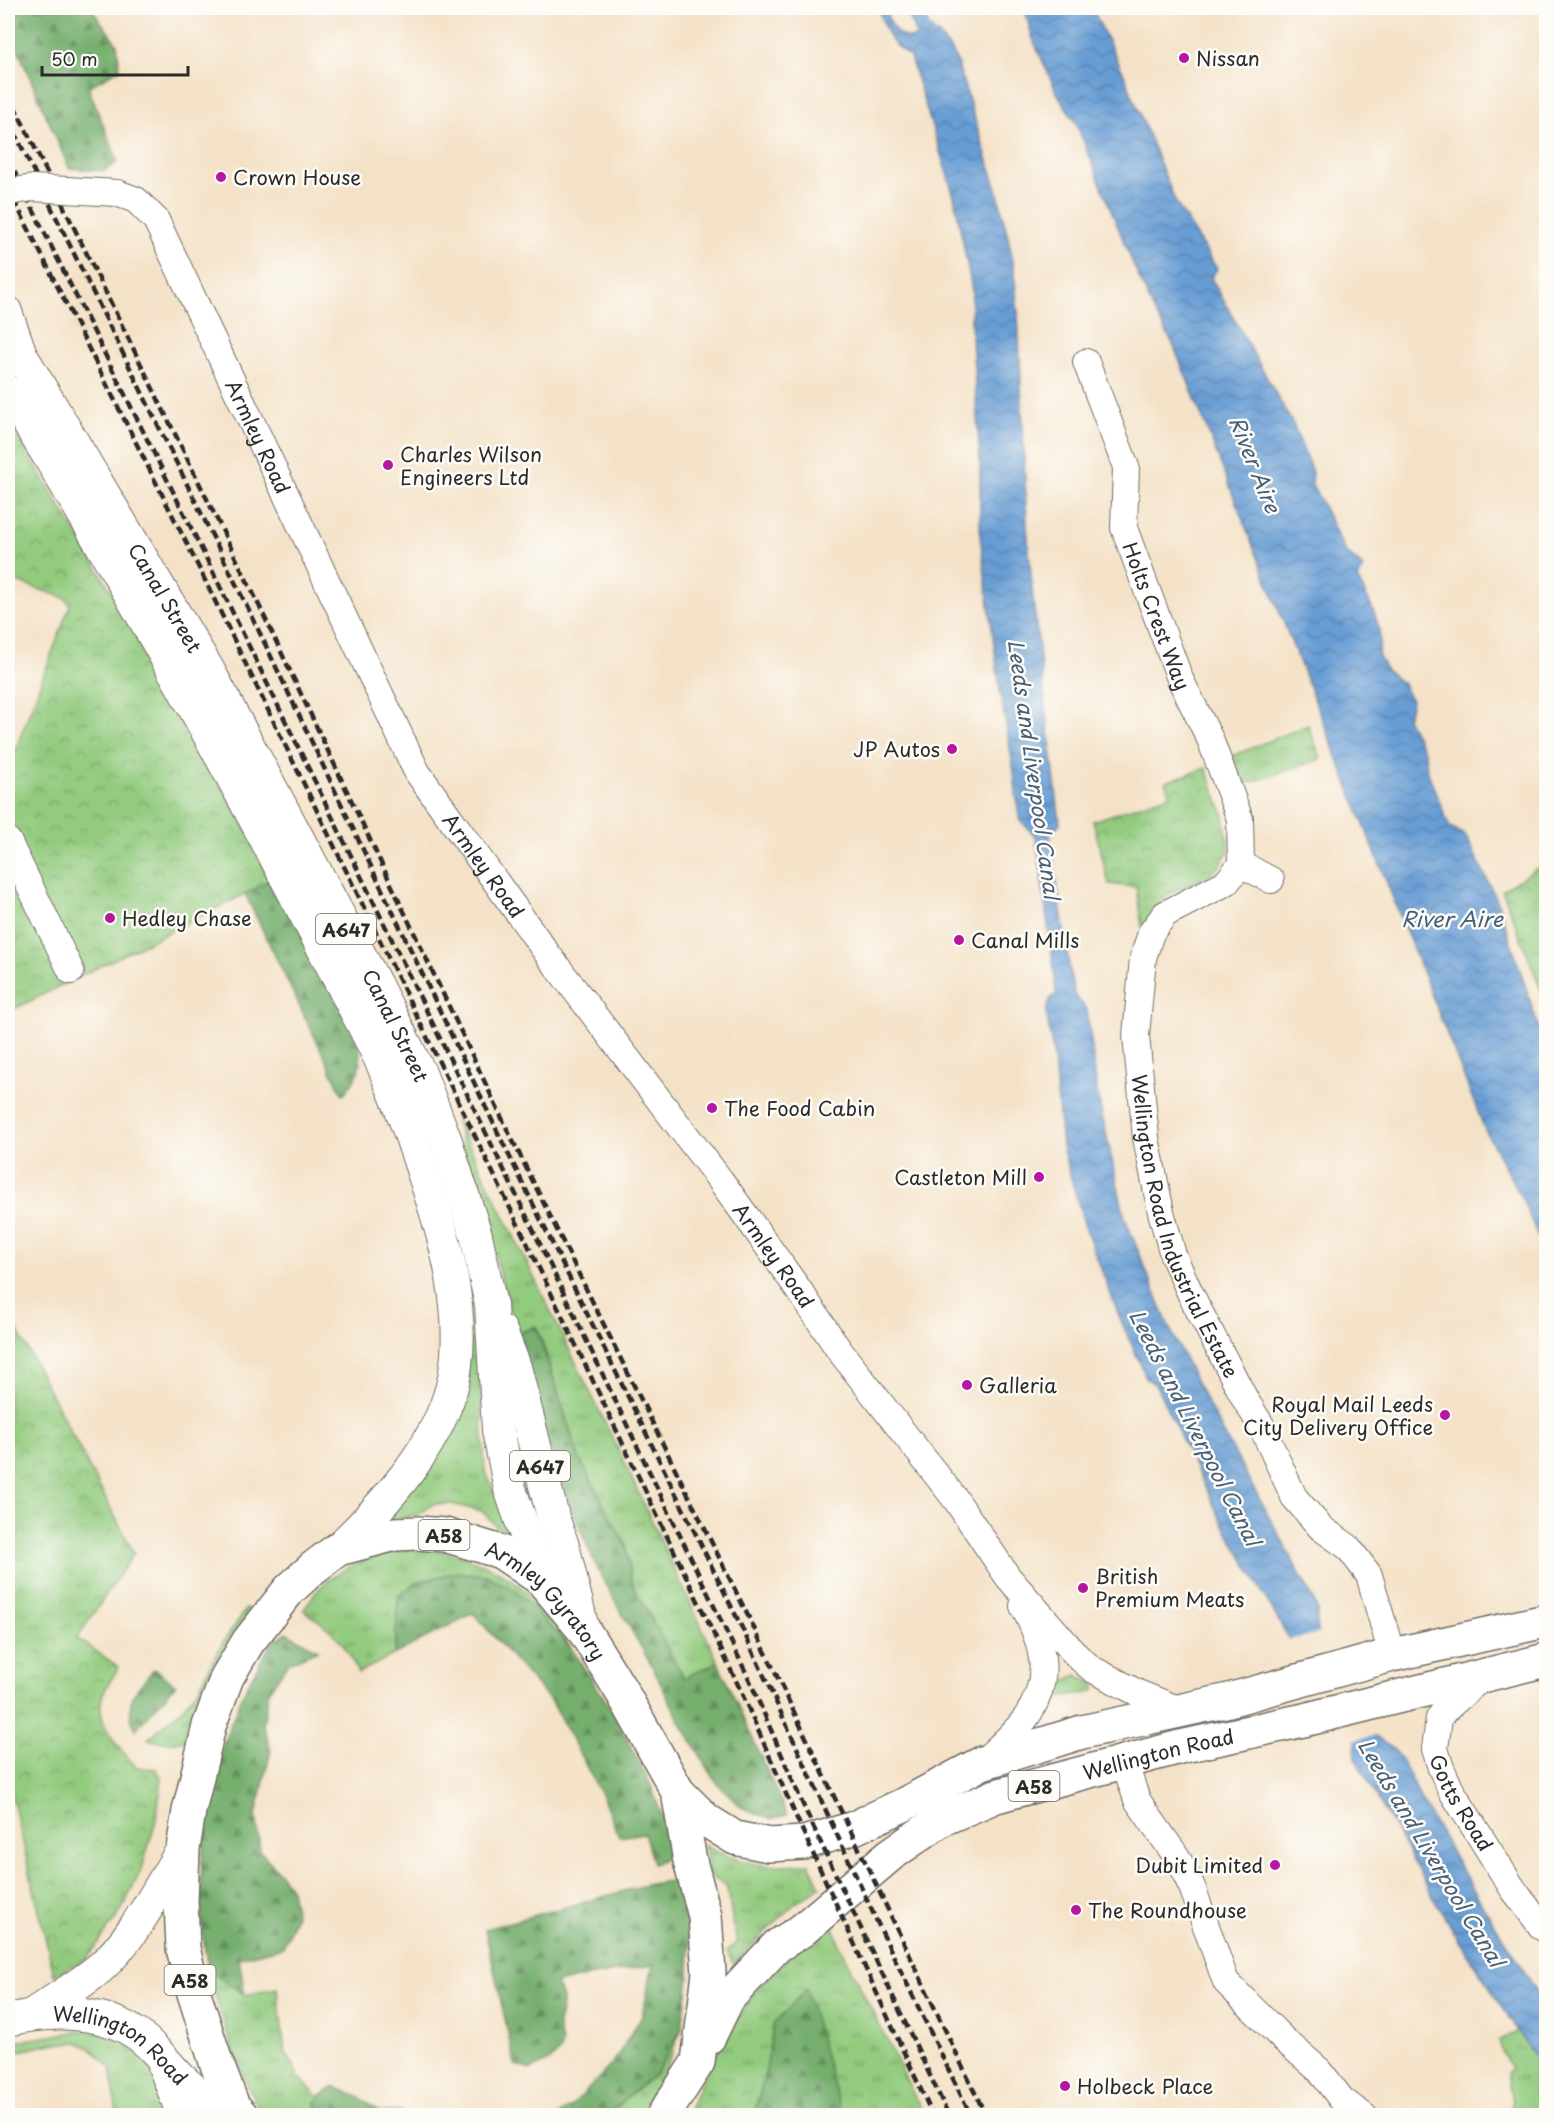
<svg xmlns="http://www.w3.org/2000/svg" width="1554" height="2123" font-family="'Playpen Sans',sans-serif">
  <defs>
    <pattern id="grass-tufts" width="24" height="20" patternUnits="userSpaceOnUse" patternTransform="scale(1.5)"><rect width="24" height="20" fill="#92ca7e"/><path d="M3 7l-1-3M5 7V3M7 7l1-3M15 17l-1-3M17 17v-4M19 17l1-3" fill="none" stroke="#77a467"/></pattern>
    <pattern id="forest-firs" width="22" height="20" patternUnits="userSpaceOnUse" patternTransform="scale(1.5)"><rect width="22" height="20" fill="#75ae6d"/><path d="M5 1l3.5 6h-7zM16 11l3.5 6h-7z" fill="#608e5a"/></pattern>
    <pattern id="park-crowns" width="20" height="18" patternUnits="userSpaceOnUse" patternTransform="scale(1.5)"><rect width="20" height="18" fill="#92ca7e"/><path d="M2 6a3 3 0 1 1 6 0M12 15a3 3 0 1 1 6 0" fill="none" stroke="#77a467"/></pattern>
    <pattern id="water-waves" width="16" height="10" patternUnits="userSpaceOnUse" patternTransform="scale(1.5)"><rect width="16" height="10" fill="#679dd4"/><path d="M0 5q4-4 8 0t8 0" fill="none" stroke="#5580ac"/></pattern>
  </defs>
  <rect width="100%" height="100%" fill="#fdfcf7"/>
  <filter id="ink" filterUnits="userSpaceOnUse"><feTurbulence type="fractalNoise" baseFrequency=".0167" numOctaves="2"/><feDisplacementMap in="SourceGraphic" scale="12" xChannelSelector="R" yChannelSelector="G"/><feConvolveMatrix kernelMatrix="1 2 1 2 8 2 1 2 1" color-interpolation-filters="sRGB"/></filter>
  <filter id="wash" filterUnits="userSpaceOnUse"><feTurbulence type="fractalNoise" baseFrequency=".008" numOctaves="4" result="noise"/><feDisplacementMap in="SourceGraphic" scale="24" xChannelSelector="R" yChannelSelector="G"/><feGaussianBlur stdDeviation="1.35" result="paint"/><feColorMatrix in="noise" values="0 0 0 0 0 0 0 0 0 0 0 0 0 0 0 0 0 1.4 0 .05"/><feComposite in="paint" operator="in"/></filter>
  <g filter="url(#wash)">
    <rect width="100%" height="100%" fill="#f4e2c8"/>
    <g fill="url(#grass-tufts)" stroke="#5e7a54" stroke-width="1.5">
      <path d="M 455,1116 L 616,1445 L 718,1662 L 684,1678 L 632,1584 L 626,1546 L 579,1458 L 537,1326 L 517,1334 Z"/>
      <path d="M 470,1340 L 477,1340 L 485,1470 L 514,1538 L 500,1531 L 482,1511 L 451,1504 L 434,1504 L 418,1515 L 389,1520 L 388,1511 Z"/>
      <path d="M 420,1547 C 496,1560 531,1583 571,1648 L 516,1590 L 485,1575 L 457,1572 L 417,1582 L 398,1596 L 395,1654 L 358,1673 C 345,1640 333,1631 304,1610 C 308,1604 312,1596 317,1591 C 343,1562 384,1554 420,1547 Z"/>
      <path d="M 247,1608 L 251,1611 L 191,1737 C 178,1744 162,1744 148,1739 L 182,1709 L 199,1688 L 222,1644 Z"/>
      <path d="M 1077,1675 L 1095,1685 L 1095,1690 L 1089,1693 L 1055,1697 C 1056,1685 1067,1679 1077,1675 Z"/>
      <path d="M 704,1845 C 737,1865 771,1868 809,1863 L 820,1887 L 794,1904 L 733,1964 L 727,1951 L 737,1943 L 726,1885 L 709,1876 Z"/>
      <path d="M 831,1917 L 840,1947 L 924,2115 L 686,2116 L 711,2061 L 756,1989 Z"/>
      <path d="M 209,1971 L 245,1995 L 277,1988 L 285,2051 L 300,2079 L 319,2097 L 316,2103 L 319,2115 L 263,2115 L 260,2112 C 237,2065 221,2021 209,1971 Z"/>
      <path d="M 682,2028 L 661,2080 L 636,2115 L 606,2116 L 657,2072 Z"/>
      <path d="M 87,2030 C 109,2035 132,2046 147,2064 C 156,2075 163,2101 169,2115 L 117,2115 L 111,2068 L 93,2050 L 78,2042 L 51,2044 L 8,2054 L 8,2043 Z"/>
      <path d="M 1519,2031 L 1546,2074 L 1546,2081 L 1538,2088 L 1546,2099 L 1546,2115 L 1508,2115 L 1506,2112 L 1511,2109 L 1512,2101 L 1507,2074 L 1511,2068 L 1501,2051 L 1499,2041 Z"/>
    </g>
    <g fill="url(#forest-firs)" stroke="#506c4c" stroke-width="1.5">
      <path d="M 8,8 L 91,8 L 117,44 L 120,69 L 88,87 L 118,162 L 104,171 L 69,168 L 8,27 Z"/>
      <path d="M 274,878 L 360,1048 C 361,1072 358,1077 343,1095 L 245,894 Z"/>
      <path d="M 536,1326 L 579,1458 L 626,1546 L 632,1584 L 684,1678 L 718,1662 L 787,1815 L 771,1819 L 743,1808 L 717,1783 L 683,1727 L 651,1665 L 598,1571 L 562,1485 L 539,1416 L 517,1334 Z"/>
      <path d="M 457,1572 L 485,1575 L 516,1590 L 571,1648 L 610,1707 L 650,1783 L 676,1854 L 653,1864 L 644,1833 L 619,1837 L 602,1796 L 553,1704 L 473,1613 L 395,1654 L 398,1597 L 417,1582 Z"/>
      <path d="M 286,1632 L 318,1650 L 288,1663 L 269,1691 L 263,1724 L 271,1750 L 256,1815 L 260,1851 L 280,1873 L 291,1890 L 296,1916 L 283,1947 L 239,1958 L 245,1995 L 209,1971 C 202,1943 201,1917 201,1889 C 202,1798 224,1713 276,1637 L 280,1639 Z"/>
      <path d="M 154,1669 L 176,1685 L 135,1730 C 123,1699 135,1692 154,1669 Z"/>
      <path d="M 684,1879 L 690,1937 L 689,1978 L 682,2028 L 657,2072 L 606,2115 L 559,2115 L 574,2104 L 613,2063 L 642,2016 L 653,1965 L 556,1983 C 566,2007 562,2001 558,2024 C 557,2031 562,2037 562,2043 C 561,2058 542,2065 530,2070 L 515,2065 L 485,1929 L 650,1884 Z"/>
      <path d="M 806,1989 L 842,2115 L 754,2115 L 766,2070 L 773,2025 Z"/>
      <path d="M 334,2087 L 356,2095 L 380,2112 L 400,2112 L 403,2115 L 319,2115 L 316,2103 L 319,2097 Z"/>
    </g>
    <g fill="url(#park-crowns)" stroke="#5e7a54" stroke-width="1.5">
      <path d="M 8,420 L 107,584 L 274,878 L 245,894 L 8,1012 L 8,769 L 70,605 L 65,598 L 8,579 Z"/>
      <path d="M 1308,725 L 1321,759 L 1243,785 L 1232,756 Z"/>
      <path d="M 1206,768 L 1224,816 L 1229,850 L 1219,867 L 1204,878 L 1166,895 L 1142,927 L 1136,887 L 1109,884 L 1093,821 L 1170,795 L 1165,782 Z"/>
      <path d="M 1546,863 L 1546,1002 L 1502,890 Z"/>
      <path d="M 8,1312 L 134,1553 L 77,1638 L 119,1667 C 114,1676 105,1687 102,1697 C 95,1725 119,1747 136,1767 L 156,1769 L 162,1779 L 156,1819 L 143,1866 L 121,1911 L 87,1959 L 54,1975 L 8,1779 Z"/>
    </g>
    <g fill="url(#water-waves)" stroke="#496480" stroke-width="1.5">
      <path d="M 878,8 L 884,8 C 890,23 896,42 916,37 L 916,34 L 906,8 L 923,8 L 929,27 L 939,35 L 951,50 L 957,62 L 998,193 L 1013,260 L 1018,312 L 1027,526 L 1033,599 L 1060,823 L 1050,835 L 1071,978 L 1074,994 L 1087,1010 L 1098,1097 L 1125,1218 L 1166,1320 L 1194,1378 L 1314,1600 L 1317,1610 L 1317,1632 L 1375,1737 L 1394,1748 L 1410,1776 L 1422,1802 L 1483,1906 L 1546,2006 L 1546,2074 L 1452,1930 L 1355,1758 L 1356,1739 L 1299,1647 L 1288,1637 L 1223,1524 L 1155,1384 L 1147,1379 L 1119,1316 L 1085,1227 L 1062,1147 L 1053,1052 L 1046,1012 L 1051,997 L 1056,995 L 1055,979 L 1036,837 L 1019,819 L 1013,765 L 1000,691 L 980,536 L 980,462 L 971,323 L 972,290 L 954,196 L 910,57 C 887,40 887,34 878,8 Z"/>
      <path d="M 1024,8 L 1092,8 L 1123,72 L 1176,203 L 1217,269 L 1211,278 L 1294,426 L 1312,472 L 1311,482 L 1346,552 L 1363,567 L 1358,580 C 1370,603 1385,627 1378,654 L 1386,670 L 1403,684 L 1412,703 L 1407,718 L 1425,753 L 1427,770 L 1449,826 L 1466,836 L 1497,900 L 1546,1049 L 1546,1255 L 1523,1201 L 1485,1130 L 1189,384 L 1172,342 L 1154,311 L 1133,264 L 1076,123 L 1057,93 L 1034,42 Z"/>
    </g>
    <path fill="#f4e2c8" d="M 1321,1633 L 1377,1735 L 1378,1735 L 1353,1740 L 1297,1649 L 1288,1640 Z"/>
  </g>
  <g filter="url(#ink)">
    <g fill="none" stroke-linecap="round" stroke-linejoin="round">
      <defs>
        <g id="minor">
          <path id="s1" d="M 117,193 L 136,200 L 156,220 L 417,772 L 549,956 L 721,1181 L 799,1290 L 839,1350 L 956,1500 L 1008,1577 L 1077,1656 L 1092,1669 L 1138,1693 L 1180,1710"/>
          <path d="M 8,309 L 23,351"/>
          <path id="s2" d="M 1086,362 L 1126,467 L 1124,528 L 1180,679 L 1210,739 L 1240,819 L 1241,864 L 1227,882 L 1165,914 L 1151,933 L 1143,958 L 1136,1036 L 1146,1138 L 1161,1212 L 1173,1255 L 1191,1295 L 1246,1401 L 1261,1425 L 1294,1497 L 1321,1528 L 1348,1547 L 1369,1575 L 1392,1655"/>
          <path d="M 8,841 L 71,971"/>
          <path d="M 1241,864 L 1271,880"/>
          <path id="s3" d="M 1484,1676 L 1444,1711 L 1439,1718 L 1435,1749 L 1441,1768 L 1451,1790 L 1513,1889 L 1541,1926 L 1546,1930"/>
          <path d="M 1124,1761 L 1137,1800 L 1177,1857 L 1192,1887 L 1226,1982 L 1282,2038 L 1320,2071 L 1342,2100 L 1364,2116"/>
          <path d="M 982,1763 C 996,1749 1013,1735 1025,1719 C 1053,1680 1044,1645 1023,1606"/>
        </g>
        <g id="major">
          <path id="s4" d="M 8,333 L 209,671 L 376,985 L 420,1073 L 446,1141 L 476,1235 L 491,1305 L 498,1430 L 510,1489 L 541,1579"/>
          <path d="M 8,391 C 98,533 180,680 260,829 C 289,883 317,937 345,991 C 360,1020 377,1049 389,1080 C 405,1116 417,1153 429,1191 C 447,1246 463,1307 456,1365 C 448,1436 387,1502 338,1549"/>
          <path d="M 501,1331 L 515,1367 L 553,1517 L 564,1549 L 583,1629"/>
          <path d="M 33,2014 C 56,1999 80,1985 101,1967 C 134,1938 159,1886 183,1849"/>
          <path id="s5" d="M 8,2020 C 48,2010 102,2009 138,2035 C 162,2052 176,2080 202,2095 C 210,2101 223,2103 233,2106"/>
          <path d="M 164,2066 L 178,2102 L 181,2116"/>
        </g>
        <g id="highway">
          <path d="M 678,1792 L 706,1820 L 735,1838 L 769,1845 L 804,1843 L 854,1828 L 903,1805 L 982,1763 L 1082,1732 L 1225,1701 L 1392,1655 L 1546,1621"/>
          <path id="s6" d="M 709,2037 L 728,1998 L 777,1946 L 801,1931 L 890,1855 L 942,1819 L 996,1796 L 1180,1747 L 1304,1720 L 1546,1660"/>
          <path id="s7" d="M 242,2116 L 233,2106 L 216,2062 L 193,1990 L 183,1948 L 181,1901 L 183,1849 L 189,1811 L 209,1726 L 227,1677 L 248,1642 L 289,1590 L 313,1568 L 338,1549 L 395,1534 L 418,1533 L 445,1535 L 501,1552 L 541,1579 L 583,1629 L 622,1692 L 678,1792 L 690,1861 L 705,1916 L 709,1973 L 698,2062 L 663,2116"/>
        </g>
      </defs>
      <use href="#minor" stroke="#716b62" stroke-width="28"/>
      <use href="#major" stroke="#716b62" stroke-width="34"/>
      <use href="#highway" stroke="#716b62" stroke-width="36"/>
      <use href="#minor" stroke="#fff" stroke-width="26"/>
      <use href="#major" stroke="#fff" stroke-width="32"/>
      <use href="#highway" stroke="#fff" stroke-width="33"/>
      <g stroke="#2b2b2b" stroke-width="4.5" stroke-dasharray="9 4.5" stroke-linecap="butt">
        <path d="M 8,93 L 256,599 L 508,1131 L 755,1630 L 986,2116"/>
        <path d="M 8,119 L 256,625 L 500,1137 L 742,1628 L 879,1926 L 971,2116"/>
        <path d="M 8,159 L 211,568 L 540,1244 L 750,1681 L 804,1807 L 949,2116"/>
        <path d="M 8,188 L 200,570 L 529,1247 L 739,1687 L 794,1812 L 933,2116"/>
      </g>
      <defs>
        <path id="minor-bridge" d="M 9,192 L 33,188 L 117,193"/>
      </defs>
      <use href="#minor-bridge" stroke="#716b62" stroke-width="28" stroke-linecap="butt"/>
      <use href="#minor-bridge" stroke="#fff" stroke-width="26"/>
    </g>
  </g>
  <g fill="#b5179e" stroke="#fdfcf7" stroke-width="2">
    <circle cx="1184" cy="58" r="6"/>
    <circle cx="221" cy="177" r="6"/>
    <circle cx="388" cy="465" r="6"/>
    <circle cx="952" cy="749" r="6"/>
    <circle cx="110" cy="918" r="6"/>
    <circle cx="959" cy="940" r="6"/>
    <circle cx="712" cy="1108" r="6"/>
    <circle cx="1039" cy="1177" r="6"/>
    <circle cx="967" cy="1385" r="6"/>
    <circle cx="1445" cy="1415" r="6"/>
    <circle cx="1083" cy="1588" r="6"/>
    <circle cx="1275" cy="1865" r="6"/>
    <circle cx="1076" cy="1910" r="6"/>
    <circle cx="1065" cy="2086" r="6"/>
  </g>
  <g text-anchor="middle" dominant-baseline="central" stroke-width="5" stroke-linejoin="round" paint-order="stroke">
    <g fill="#fdfcf7" stroke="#6a6a68" stroke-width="1.5">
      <rect x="316" y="914" width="60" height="30" rx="4.5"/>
      <rect x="510" y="1451" width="60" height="30" rx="4.5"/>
      <rect x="418.5" y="1520" width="51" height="30" rx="4.5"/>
      <rect x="1008.5" y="1771" width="51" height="30" rx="4.5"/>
      <rect x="164.5" y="1965" width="51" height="30" rx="4.5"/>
    </g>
    <g font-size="18" font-weight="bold" fill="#2b2b2b">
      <text x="346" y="929">A647</text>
      <text x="540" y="1466">A647</text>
      <text x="444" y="1535">A58</text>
      <text x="1034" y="1786">A58</text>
      <text x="190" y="1980">A58</text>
    </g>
    <g font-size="20" fill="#2b2b2b" stroke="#fdfcf7" text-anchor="start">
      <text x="1196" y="58">Nissan</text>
      <text x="233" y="177">Crown House</text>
      <text x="400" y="454">Charles Wilson<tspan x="400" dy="23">Engineers Ltd</tspan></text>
      <text x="940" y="749" text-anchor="end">JP Autos</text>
      <text x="122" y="918">Hedley Chase</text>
      <text x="971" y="940">Canal Mills</text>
      <text x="724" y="1108">The Food Cabin</text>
      <text x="1027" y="1177" text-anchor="end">Castleton Mill</text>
      <text x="979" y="1385">Galleria</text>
      <text x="1433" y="1404" text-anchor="end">Royal Mail Leeds<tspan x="1433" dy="23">City Delivery Office</tspan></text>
      <text x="1095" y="1576">British<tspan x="1095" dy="23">Premium Meats</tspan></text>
      <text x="1263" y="1865" text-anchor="end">Dubit Limited</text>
      <text x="1088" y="1910">The Roundhouse</text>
      <text x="1077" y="2086">Holbeck Place</text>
    </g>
    <g font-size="20" fill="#2b2b2b" stroke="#fdfcf7">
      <text stroke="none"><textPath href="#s1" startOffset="288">Armley Road</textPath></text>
      <text stroke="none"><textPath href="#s4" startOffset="308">Canal Street</textPath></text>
      <text stroke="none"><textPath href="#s2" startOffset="267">Holts Crest Way</textPath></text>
      <text stroke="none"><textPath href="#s1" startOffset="774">Armley Road</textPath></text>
      <text stroke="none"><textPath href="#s4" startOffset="794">Canal Street</textPath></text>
      <text stroke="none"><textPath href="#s2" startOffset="951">Wellington Road Industrial Estate</textPath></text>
      <text stroke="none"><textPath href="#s1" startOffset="1260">Armley Road</textPath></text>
      <text stroke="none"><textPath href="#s7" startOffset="861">Armley Gyratory</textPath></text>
      <text stroke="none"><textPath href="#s6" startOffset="550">Wellington Road</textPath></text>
      <text stroke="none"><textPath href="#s3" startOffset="153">Gotts Road</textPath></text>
      <text stroke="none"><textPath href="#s5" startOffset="123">Wellington Road</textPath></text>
    </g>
    <g font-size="21" font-style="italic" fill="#465e77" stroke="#fdfcf7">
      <text transform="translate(1256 464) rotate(68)">River Aire</text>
      <text transform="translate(1035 769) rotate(82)">Leeds and Liverpool Canal</text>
      <text x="1452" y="918">River Aire</text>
      <text transform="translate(1196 1427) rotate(63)">Leeds and Liverpool Canal</text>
      <text transform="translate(1432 1852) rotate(59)">Leeds and Liverpool Canal</text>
    </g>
  </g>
  <rect width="1554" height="2123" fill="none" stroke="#fdfcf7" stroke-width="30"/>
  <path d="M42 66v9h146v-9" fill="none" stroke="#2b2b2b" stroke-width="3"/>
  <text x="51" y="66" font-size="18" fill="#2b2b2b" stroke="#fdfcf7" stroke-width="4.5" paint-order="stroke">50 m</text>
</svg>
